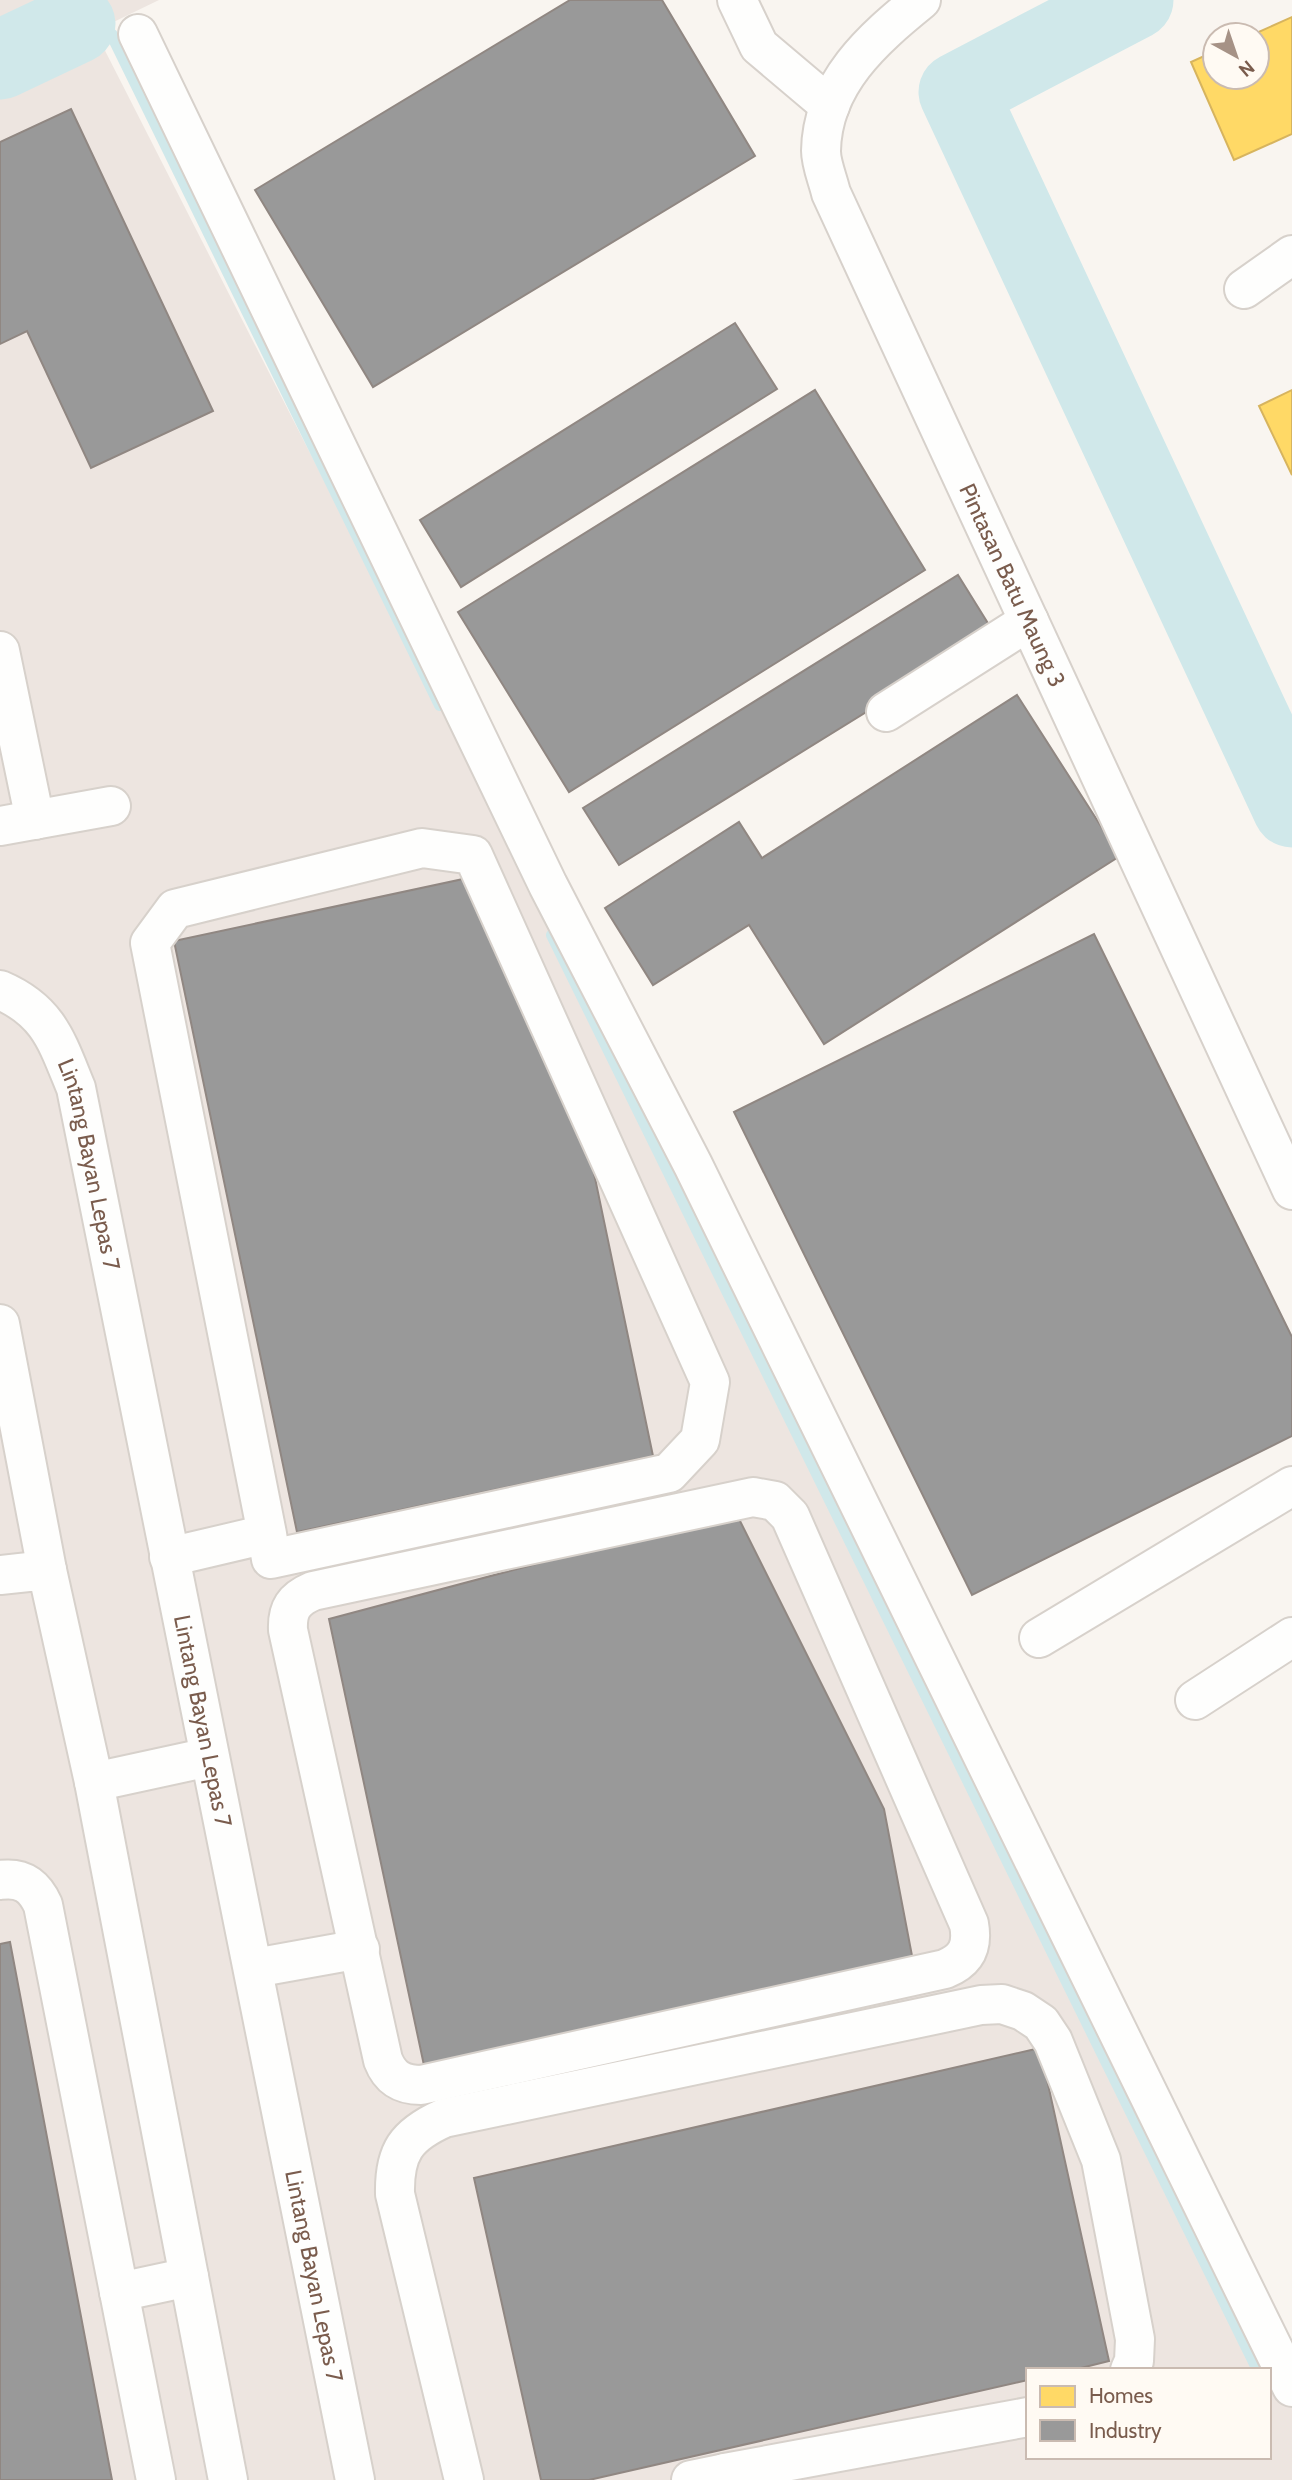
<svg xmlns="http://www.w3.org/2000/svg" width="1292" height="2480" font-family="Cabin,sans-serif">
  <rect width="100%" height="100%" fill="#f9f5f0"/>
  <path fill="#ede5e0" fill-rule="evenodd" d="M 0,0 L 159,0 L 95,31 L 1292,2380 L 1292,2480 L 0,2480 ZM 1028,2370 L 1269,2370 L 1269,2457 L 1028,2457 Z"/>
  <g fill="#ffd966" stroke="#d7b45e" stroke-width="2">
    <path d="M 1292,17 L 1292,134 L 1234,160 L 1191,62 L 1215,51 L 1215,77 L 1257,77 L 1257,35 L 1252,35 Z"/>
    <path d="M 1292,390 L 1292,475 L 1259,406 Z"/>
  </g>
  <g fill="#999" stroke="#908782" stroke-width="2">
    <path d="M 570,0 L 662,0 L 755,156 L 373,387 L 255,190 Z"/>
    <path d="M 71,109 L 213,411 L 91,468 L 27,331 L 0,344 L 0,142 Z"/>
    <path d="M 735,323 L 777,389 L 461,587 L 420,520 Z"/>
    <path d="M 815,390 L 925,570 L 569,792 L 458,612 Z"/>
    <path d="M 958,575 L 994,633 L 619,865 L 583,808 Z"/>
    <path d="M 1017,695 L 1120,856 L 824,1044 L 749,925 L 653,985 L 605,908 L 739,822 L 762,858 Z"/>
    <path d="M 468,878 L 576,1087 L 653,1456 L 297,1532 L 174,941 Z"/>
    <path d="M 1094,934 L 1292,1337 L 1292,1436 L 972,1595 L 734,1112 Z"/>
    <path d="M 735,1511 L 884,1809 L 913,1961 L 425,2070 L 329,1619 Z"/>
    <path d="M 10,1942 L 112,2480 L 0,2480 L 0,1944 Z"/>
    <path d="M 1040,2048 L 1109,2361 L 1073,2370 L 1028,2370 L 1028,2380 L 589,2480 L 541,2480 L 474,2178 Z"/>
  </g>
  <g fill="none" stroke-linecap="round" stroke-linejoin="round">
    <g stroke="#d0e8ea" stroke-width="12">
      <path d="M 76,24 L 95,21 L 112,35 L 440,705"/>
      <path d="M 552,935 L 1258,2370"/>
    </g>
    <g stroke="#d0e8ea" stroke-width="79">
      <path d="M 1134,0 L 958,92 L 1292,808"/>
      <path d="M 0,60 L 76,24"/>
    </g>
    <defs>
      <g id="minor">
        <path d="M 737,0 L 759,46 L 830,106"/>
        <path id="s1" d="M 921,0 C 873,39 822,83 821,151 C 821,164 828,180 831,193 L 1292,1190"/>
        <path d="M 138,34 L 548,885 L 693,1165 L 1292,2387"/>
        <path d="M 1244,289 L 1292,255"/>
        <path d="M 0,651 L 35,820"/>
        <path d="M 886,712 L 1029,621"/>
        <path d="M 0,826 L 111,806"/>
        <path id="s2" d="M 0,990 C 49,1011 57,1042 76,1088 L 355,2480"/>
        <path d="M 0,1324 L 47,1570"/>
        <path d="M 753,1497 L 775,1501 L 790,1516 L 969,1924 C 973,1946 967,1960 945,1969 L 421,2085 C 402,2085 390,2078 383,2060 L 288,1630 C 287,1609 294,1599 313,1591 Z"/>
        <path d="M 169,1557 L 267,1534 L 150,943 L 175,909 L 422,848 L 473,855 L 710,1382 L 700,1440 L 669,1473 L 271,1559 L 267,1534"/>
        <path d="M 0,1575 L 47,1570 L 94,1782 L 209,1757"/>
        <path d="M 1039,1638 L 1292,1486"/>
        <path d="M 1195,1700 L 1292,1637"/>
        <path d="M 94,1782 L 228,2480"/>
        <path d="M 0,1880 C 22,1877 34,1885 43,1905 L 156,2480"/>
        <path d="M 254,1968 L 360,1949"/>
        <path d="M 119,2292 L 189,2277"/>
        <path d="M 725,2473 L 1028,2417"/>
        <path d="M 464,2480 L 395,2194 C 394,2152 406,2135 444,2118 L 981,2005 L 1002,2004 L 1023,2011 L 1041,2023 L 1053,2041 L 1101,2160 L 1135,2339 L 1134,2361 L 1130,2370"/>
        <path d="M 691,2480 L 725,2473 L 726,2480"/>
      </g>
    </defs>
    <use href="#minor" stroke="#d7d1cb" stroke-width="42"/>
    <use href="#minor" stroke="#fefefd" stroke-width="38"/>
  </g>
  <g text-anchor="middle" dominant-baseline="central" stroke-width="7" stroke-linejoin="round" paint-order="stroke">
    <g font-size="23" fill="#7a5c4d" stroke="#fffaf3">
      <text stroke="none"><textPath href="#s1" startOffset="663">Pintasan Batu Maung 3</textPath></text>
      <text stroke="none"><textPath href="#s2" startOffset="206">Lintang Bayan Lepas 7</textPath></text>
      <text stroke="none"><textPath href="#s2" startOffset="774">Lintang Bayan Lepas 7</textPath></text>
      <text stroke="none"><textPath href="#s2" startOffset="1340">Lintang Bayan Lepas 7</textPath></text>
    </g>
  </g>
  <rect x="1026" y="2368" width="245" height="91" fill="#fffaf3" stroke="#cabbb1" stroke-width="2"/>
  <rect x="1040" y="2386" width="35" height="21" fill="#ffd966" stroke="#cabbb1" stroke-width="2"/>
  <text x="1089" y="2403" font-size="21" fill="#7a5c4d">Homes</text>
  <rect x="1040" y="2420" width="35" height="21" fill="#999999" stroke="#cabbb1" stroke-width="2"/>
  <text x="1089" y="2438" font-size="21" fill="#7a5c4d">Industry</text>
  <g transform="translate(1236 56) rotate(140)"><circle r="33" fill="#fffaf3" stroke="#cabbb1" stroke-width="2"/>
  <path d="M0-5L12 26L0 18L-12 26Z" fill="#a69286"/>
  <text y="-10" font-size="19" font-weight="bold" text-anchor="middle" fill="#7a5c4d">N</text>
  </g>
</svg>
